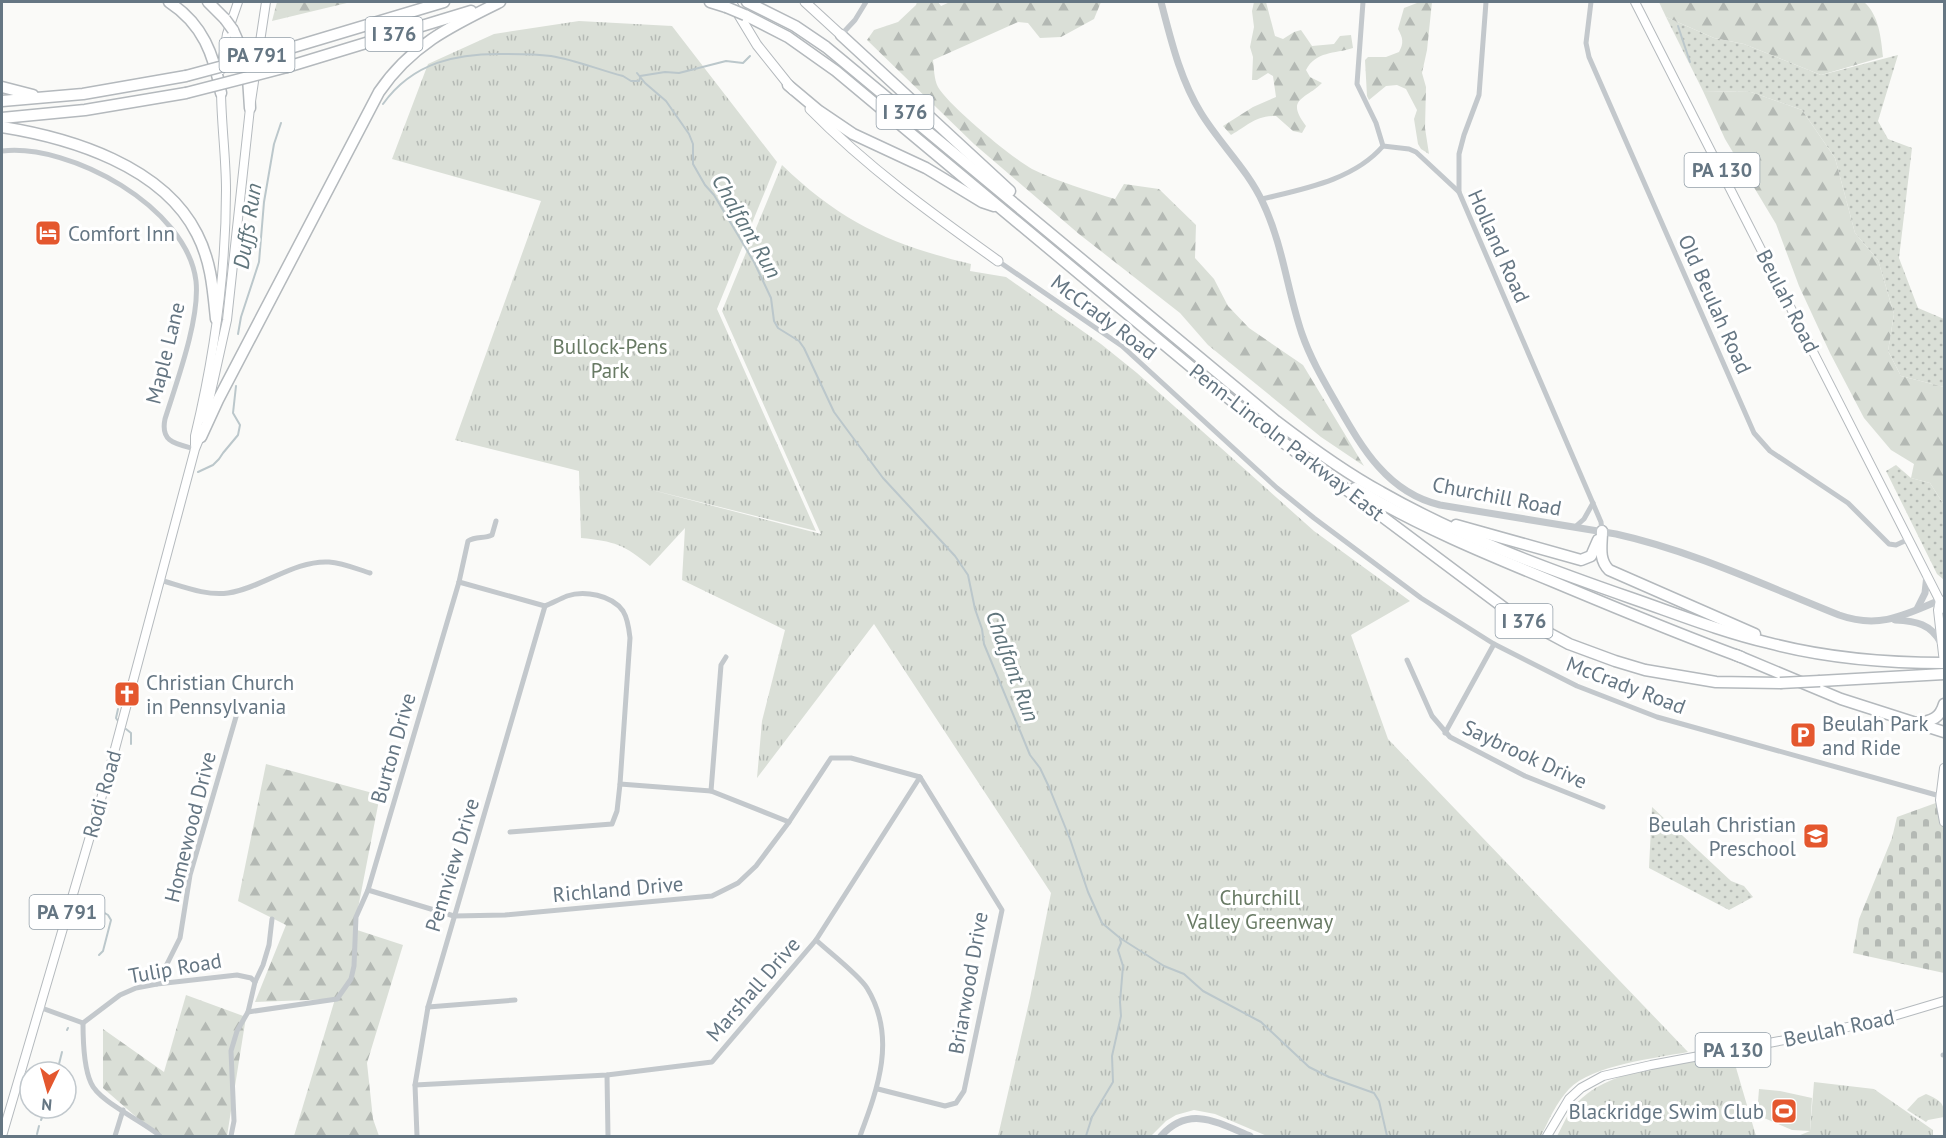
<svg xmlns="http://www.w3.org/2000/svg" width="1946" height="1138" font-family="'PT Sans',sans-serif">
  <defs>
    <pattern id="grass-dots" width="8" height="8" patternUnits="userSpaceOnUse" patternTransform="scale(1.5)"><rect width="8" height="8" fill="#dadfd7"/><path d="M2 2h.1M6 6h.1" fill="none" stroke="#b4b9b4" stroke-width="1.8" stroke-linecap="round"/></pattern>
    <pattern id="forest-firs" width="22" height="20" patternUnits="userSpaceOnUse" patternTransform="scale(1.5)"><rect width="22" height="20" fill="#dadfd7"/><path d="M5 1l3.5 6h-7zM16 11l3.5 6h-7z" fill="#b4b9b4"/></pattern>
    <pattern id="cemetery-stones" width="16" height="16" patternUnits="userSpaceOnUse" patternTransform="scale(1.5)"><rect width="16" height="16" fill="#dadfd7"/><path d="M2 7V4a2 2 0 0 1 4 0v3zM10 15v-3a2 2 0 0 1 4 0v3z" fill="#b4b9b4"/></pattern>
    <pattern id="park-tufts" width="24" height="20" patternUnits="userSpaceOnUse" patternTransform="scale(1.5)"><rect width="24" height="20" fill="#dadfd7"/><path d="M3 7l-1-3M5 7V3M7 7l1-3M15 17l-1-3M17 17v-4M19 17l1-3" fill="none" stroke="#b4b9b4"/></pattern>
  </defs>
  <rect width="100%" height="100%" fill="#fafaf8"/>
  <g fill="url(#grass-dots)">
    <path d="M 1666,17 L 1714,38 L 1744,44 L 1821,75 L 1898,55 L 1878,121 L 1888,139 L 1912,148 L 1899,258 L 1918,308 L 1944,319 L 1944,387 L 1901,376 L 1888,351 L 1894,314 L 1878,260 L 1855,233 L 1835,158 L 1802,110 L 1751,92 L 1703,91 Z"/>
    <path d="M 1896,465 L 1911,478 L 1930,483 L 1944,505 L 1944,580 L 1937,574 L 1886,471 Z"/>
    <path d="M 1652,807 L 1731,881 L 1744,886 L 1753,897 L 1729,910 L 1649,868 Z"/>
  </g>
  <g fill="url(#forest-firs)">
    <path d="M 277,2 L 351,2 L 272,21 Z"/>
    <path d="M 917,2 L 938,2 L 941,6 L 950,2 L 1101,2 L 1094,19 L 1061,37 L 1040,38 L 1028,23 L 1018,22 L 933,60 C 934,67 934,80 938,87 C 948,105 1012,158 1032,169 C 1059,182 1086,190 1115,199 L 1124,184 L 1159,189 L 1196,225 L 1195,258 L 1214,279 L 1228,306 L 1249,328 L 1303,365 L 1364,466 L 1321,437 L 1208,345 L 1180,313 L 1079,234 L 974,144 L 867,40 L 874,30 L 898,22 L 916,5 Z"/>
    <path d="M 1254,2 L 1266,2 L 1275,36 L 1283,39 L 1294,32 L 1301,30 L 1312,46 L 1334,44 L 1340,36 L 1351,35 L 1353,48 C 1334,54 1316,51 1306,70 L 1310,77 L 1322,83 C 1305,100 1285,98 1306,126 L 1302,133 L 1293,131 L 1276,116 C 1254,116 1248,126 1231,135 L 1223,126 L 1253,107 L 1276,97 L 1273,76 L 1268,73 L 1257,80 L 1252,80 L 1253,57 L 1250,47 L 1254,27 L 1252,11 Z"/>
    <path d="M 1418,2 L 1432,2 L 1427,50 L 1422,73 L 1426,87 L 1425,128 L 1429,154 L 1421,149 L 1418,144 L 1414,119 L 1417,110 L 1406,89 L 1397,85 L 1386,86 L 1369,100 L 1367,96 L 1365,60 L 1368,57 L 1386,57 L 1399,52 C 1404,43 1403,38 1398,29 L 1404,8 L 1417,3 Z"/>
    <path d="M 1659,2 L 1864,2 C 1879,15 1881,38 1883,57 L 1821,75 L 1744,44 L 1714,38 L 1666,17 Z"/>
    <path d="M 1703,91 L 1751,92 L 1802,110 L 1835,158 L 1855,233 L 1878,260 L 1894,314 L 1888,351 L 1901,376 L 1944,387 L 1944,505 L 1930,483 L 1911,478 L 1914,464 L 1891,450 L 1864,418 L 1830,353 L 1799,286 L 1776,224 L 1725,139 Z"/>
    <path d="M 266,764 L 380,795 L 354,929 L 403,945 L 367,1063 L 373,1119 L 379,1136 L 294,1136 L 335,999 L 255,1002 L 286,925 L 238,901 Z"/>
    <path d="M 186,995 L 246,1017 L 227,1136 L 158,1136 L 103,1088 L 103,1029 L 164,1072 Z"/>
  </g>
  <path fill="url(#cemetery-stones)" d="M 1944,800 L 1944,973 L 1853,953 L 1859,919 L 1892,838 L 1897,817 Z"/>
  <g fill="url(#park-tufts)">
    <path d="M 579,21 L 672,26 L 777,162 L 717,309 L 816,531 L 644,488 L 821,534 L 722,311 L 782,165 C 841,222 891,245 971,264 L 970,271 L 1006,277 L 1101,344 L 1137,373 L 1314,531 L 1410,601 L 1351,635 L 1388,739 L 1688,1052 C 1656,1058 1592,1065 1569,1089 C 1556,1103 1549,1120 1541,1136 L 1267,1136 L 1215,1114 L 1194,1110 L 1176,1115 L 1166,1121 L 1151,1136 L 998,1136 L 1030,998 L 1051,893 L 874,624 L 757,778 L 762,721 L 785,630 L 682,580 L 685,528 L 650,566 C 625,545 614,541 581,538 L 579,471 L 455,440 L 541,201 L 392,159 L 428,64 L 494,34 Z"/>
    <path d="M 1732,1054 L 1756,1136 L 1557,1136 C 1565,1122 1568,1110 1582,1098 C 1614,1068 1689,1062 1732,1054 Z"/>
    <path d="M 1814,1082 L 1874,1089 L 1933,1130 L 1933,1136 L 1798,1136 L 1810,1131 Z"/>
    <path d="M 1926,1094 C 1939,1100 1945,1102 1944,1117 L 1928,1120 L 1926,1122 L 1907,1110 L 1918,1098 Z"/>
  </g>
  <path fill="#dadfd7" d="M 1759,1089 L 1780,1091 L 1812,1098 L 1810,1131 L 1792,1130 L 1757,1115 Z"/>
  <g fill="none" stroke-linecap="round" stroke-linejoin="round">
    <g stroke="#bbc7cb" stroke-width="2">
      <path d="M 1678,26 L 1690,62"/>
      <path d="M 637,73 L 645,83 L 666,101 L 689,134 L 693,144 L 693,164 L 705,185 L 714,195 L 754,262 L 771,298 L 774,321 L 778,328 L 799,341 L 804,348 L 834,412 L 848,431 L 883,478 L 955,556 L 968,575 L 975,609 L 982,629 L 984,644 L 1030,755 L 1040,768 L 1049,787 L 1070,839 L 1088,892 L 1102,923 L 1120,938 L 1164,966 L 1184,974 L 1203,991 L 1261,1022 L 1309,1067 L 1329,1077 L 1374,1093 L 1379,1101 L 1387,1136"/>
      <path d="M 640,76 L 665,72 L 679,73 L 726,61 L 743,63 L 750,56"/>
      <path d="M 383,104 C 413,62 457,53 505,54 C 521,54 536,54 551,56 C 576,60 599,70 623,76 L 631,81 L 639,81 L 640,78"/>
      <path d="M 238,334 L 241,317 L 259,262 L 264,202 L 274,144 L 281,123"/>
      <path d="M 198,472 L 213,465 L 219,459 L 223,453 L 238,435 L 240,425 L 233,413 L 236,386"/>
      <path d="M 118,709 L 116,718 L 118,721"/>
      <path d="M 126,729 L 131,733 L 131,744"/>
      <path d="M 93,898 L 98,909 L 108,915 L 111,920 L 103,951 L 99,955"/>
      <path d="M 67,1030 L 68,1028"/>
      <path d="M 57,1072 L 62,1052"/>
      <path d="M 41,1120 L 46,1108"/>
      <path d="M 37,1134 L 39,1126"/>
      <path d="M 1086,1136 L 1092,1117 L 1113,1082 L 1112,1056 L 1121,1016 L 1120,1002 L 1123,966 L 1118,950 L 1121,943 L 1120,938"/>
    </g>
    <defs>
      <g id="primary">
        <path d="M 1635,2 L 1944,609"/>
        <path d="M 221,70 L 227,34 L 238,2"/>
        <path d="M 205,419 L 227,320 L 250,108 L 266,2"/>
        <path d="M 195,445 L 195,436 C 214,357 226,270 226,190 C 226,156 221,122 221,89"/>
        <path d="M 1940,600 L 1938,610 L 1944,663"/>
        <path d="M 1944,768 L 1940,800 L 1944,822"/>
        <path d="M 2,1136 L 108,775 L 195,449 L 202,432"/>
        <path d="M 1547,1136 L 1569,1099 L 1581,1088 L 1603,1076 L 1651,1065 L 1817,1034 L 1887,1018 L 1944,1001"/>
      </g>
      <g id="trunk">
        <path d="M 731,2 L 757,45 L 793,90"/>
        <path d="M 805,2 L 841,35"/>
        <path d="M 810,109 C 867,167 932,214 998,261"/>
      </g>
      <g id="motorway">
        <path d="M 169,2 C 203,24 214,55 221,93"/>
        <path d="M 208,2 L 225,19"/>
        <path d="M 710,2 L 726,7"/>
        <path d="M 747,2 L 795,26 L 826,47 L 1276,421 C 1310,447 1344,472 1381,492 C 1460,537 1545,568 1631,598 C 1677,614 1722,632 1769,643 C 1826,658 1886,663 1944,663"/>
        <path d="M 745,15 L 788,37 L 836,71 L 1268,431 L 1511,613 L 1569,644 L 1615,661 L 1645,670 L 1716,682 L 1780,683"/>
        <path d="M 233,30 L 247,62 L 250,108"/>
        <path d="M 841,35 L 1010,191"/>
        <path d="M 287,49 L 444,2"/>
        <path d="M 287,67 L 471,11"/>
        <path d="M 788,85 L 819,111 L 853,134 L 926,168 L 982,202 L 994,206"/>
        <path d="M 2,87 L 33,95"/>
        <path d="M 2,101 L 83,94 L 186,76"/>
        <path d="M 2,118 L 85,110 L 186,93"/>
        <path d="M 2,127 C 71,138 163,166 197,234 C 211,261 213,289 216,319"/>
        <path d="M 201,437 L 218,400 L 379,92 C 411,45 451,26 500,2"/>
        <path d="M 1355,488 C 1418,526 1486,554 1554,582 C 1616,608 1678,634 1741,657"/>
        <path d="M 1456,525 L 1581,560 L 1591,556 L 1598,540"/>
        <path d="M 1602,531 C 1602,545 1598,559 1609,570 L 1755,634"/>
        <path d="M 1736,655 L 1841,699 L 1944,732"/>
        <path d="M 1820,681 L 1944,674"/>
        <path d="M 1918,723 C 1932,721 1940,718 1944,704"/>
      </g>
    </defs>
    <use href="#primary" stroke="#b5babe" stroke-width="10"/>
    <use href="#trunk" stroke="#b4b9bd" stroke-width="11"/>
    <use href="#motorway" stroke="#b4b9bd" stroke-width="13"/>
    <g stroke="#c3c8cc" stroke-width="5">
      <path d="M 1363,2 L 1357,84 L 1376,123 L 1383,146 L 1409,149 L 1416,152 L 1459,192 L 1601,522 L 1602,531"/>
      <path d="M 1591,2 L 1586,43 L 1589,57 L 1754,433 L 1770,451 L 1848,503 L 1889,544 L 1896,545 L 1909,539"/>
      <path d="M 841,35 L 855,20 L 866,2"/>
      <path d="M 2,151 C 70,143 187,207 196,281 C 200,319 177,381 165,419 C 160,443 177,444 195,449"/>
      <path d="M 1459,192 L 1459,154 L 1464,135 L 1479,95 L 1486,2"/>
      <path d="M 1262,199 C 1303,189 1354,180 1383,146"/>
      <path d="M 998,261 L 1122,346 L 1277,488 L 1314,518 L 1421,598 L 1494,644 L 1577,686 L 1657,717 L 1940,796"/>
      <path d="M 1575,527 L 1584,519 L 1593,503"/>
      <path d="M 160,580 C 182,586 205,596 228,593 C 262,588 294,560 329,562 C 343,563 357,569 370,573"/>
      <path d="M 459,582 L 545,606 C 552,603 560,599 567,596 C 584,590 612,595 623,611 C 628,619 629,629 630,638 L 620,784 L 617,811 L 612,824 L 510,832"/>
      <path d="M 1407,660 L 1432,716 L 1450,737 L 1525,776 L 1603,807"/>
      <path d="M 1445,733 L 1494,644"/>
      <path d="M 620,784 L 711,791 L 789,822"/>
      <path d="M 711,791 L 721,665 L 726,657"/>
      <path d="M 368,890 L 454,916 L 505,915 L 712,896 L 738,883 L 756,866 L 789,822 L 831,758 L 851,758 L 920,777 L 1002,910 L 964,1091 L 956,1103 L 945,1106 L 878,1089"/>
      <path d="M 816,940 C 829,952 859,975 867,988 C 897,1037 878,1088 860,1136"/>
      <path d="M 157,984 L 180,938 L 190,875 L 238,710"/>
      <path d="M 39,1007 L 83,1023 L 120,995 L 136,988 L 157,984 L 237,975 L 251,978 L 255,982"/>
      <path d="M 428,1007 L 515,1000"/>
      <path d="M 248,1012 L 337,999 L 351,979 L 354,966 L 356,917 L 368,890 L 459,582 L 468,541 C 476,536 484,539 492,535 L 496,521"/>
      <path d="M 83,1023 C 83,1039 84,1068 91,1083 C 99,1102 143,1121 160,1136"/>
      <path d="M 1943,1055 L 1944,1055"/>
      <path d="M 607,1075 L 608,1136"/>
      <path d="M 415,1085 L 607,1075 L 712,1062 L 816,940 L 920,777"/>
      <path d="M 115,1136 L 123,1110"/>
      <path d="M 231,1136 L 234,1121 L 231,1051 L 237,1031 L 248,1012 L 255,982 L 263,965 L 269,945 L 272,919"/>
      <path d="M 417,1136 L 415,1085 L 428,1007 L 545,606"/>
    </g>
    <g stroke="#c3c8cc" stroke-width="7">
      <path d="M 1161,2 C 1171,40 1180,79 1201,113 C 1220,144 1248,170 1263,203 C 1283,245 1287,290 1302,334 C 1310,357 1322,378 1334,399 C 1360,444 1385,492 1440,505 L 1616,534 C 1693,551 1766,586 1839,615 C 1878,629 1903,616 1940,600"/>
      <path d="M 1917,609 L 1925,593 L 1927,575"/>
      <path d="M 1895,620 C 1916,621 1931,624 1941,643"/>
      <path d="M 1161,1136 C 1189,1105 1217,1122 1250,1136"/>
    </g>
    <use href="#primary" stroke="#fff" stroke-width="8"/>
    <use href="#trunk" stroke="#fff" stroke-width="9"/>
    <use href="#motorway" stroke="#fff" stroke-width="10"/>
    <defs>
      <g id="motorway-bridge">
        <path d="M 726,7 L 745,15"/>
        <path d="M 225,19 L 233,30"/>
        <path d="M 186,76 L 287,49"/>
        <path d="M 186,93 L 287,67"/>
        <path d="M 1780,683 L 1820,681"/>
      </g>
    </defs>
    <use href="#motorway-bridge" stroke="#b4b9bd" stroke-width="13" stroke-linecap="butt"/>
    <use href="#motorway-bridge" stroke="#fff" stroke-width="10"/>
  </g>
  <defs>
    <symbol id="hotel-square" viewBox="-11 -11 22 22"><rect x="-9" y="-9" width="18" height="18" rx="4" fill="#e4572e" stroke="#fff"/><path d="M-6-4.5h1.5V1H6V5H4.5V3h-9V5H-6ZM-4 0a1.8 1.8 0 1 1 3.6 0ZM.5 0V-2.5h3Q6-2.5 6 0Z" fill="#fff"/></symbol>
    <symbol id="church-square" viewBox="-11 -11 22 22"><rect x="-9" y="-9" width="18" height="18" rx="4" fill="#e4572e" stroke="#fff"/><path d="M-1.2-6h2.4v3.5h3.3v2.4h-3.3V6h-2.4V-.1h-3.3v-2.4h3.3Z" fill="#fff"/></symbol>
    <symbol id="parking-square" viewBox="-11 -11 22 22"><rect x="-9" y="-9" width="18" height="18" rx="4" fill="#e4572e" stroke="#fff"/><path d="M-3.5-5.5H1a3.5 3.5 0 0 1 0 7H-1V5.5H-3.5ZM-1-3.4V-.6H.8a1.4 1.4 0 0 0 0-2.8Z" fill="#fff"/></symbol>
    <symbol id="school-square" viewBox="-11 -11 22 22"><rect x="-9" y="-9" width="18" height="18" rx="4" fill="#e4572e" stroke="#fff"/><path d="M0-5L7-2L0 1L-7-2ZM-4 1L0 2.5L4 1V4Q0 6-4 4Z" fill="#fff"/></symbol>
    <symbol id="stadium-square" viewBox="-11 -11 22 22"><rect x="-9" y="-9" width="18" height="18" rx="4" fill="#e4572e" stroke="#fff"/><path d="M0-5a6.5 5 0 1 0 0 10a6.5 5 0 1 0 0-10ZM-3.5-1.8h7v3.6h-7Z" fill="#fff"/></symbol>
  </defs>
  <g fill-rule="evenodd">
    <use href="#hotel-square" x="33" y="218" width="30" height="30"/>
    <use href="#church-square" x="112" y="679" width="30" height="30"/>
    <use href="#parking-square" x="1788" y="720" width="30" height="30"/>
    <use href="#school-square" x="1801" y="821" width="30" height="30"/>
    <use href="#stadium-square" x="1769" y="1096" width="30" height="30"/>
  </g>
  <g text-anchor="middle" dominant-baseline="central" stroke-width="6" stroke-linejoin="round" paint-order="stroke">
    <g fill="#fff" stroke="#939fa8" stroke-width="1.5">
      <rect x="365.5" y="17" width="57" height="34" rx="4.5"/>
      <rect x="219.5" y="38" width="75" height="34" rx="4.5"/>
      <rect x="876.5" y="95" width="57" height="34" rx="4.5"/>
      <rect x="1684.5" y="153" width="75" height="34" rx="4.5"/>
      <rect x="1495.5" y="604" width="57" height="34" rx="4.5"/>
      <rect x="29.5" y="895" width="75" height="34" rx="4.5"/>
      <rect x="1695.5" y="1033" width="75" height="34" rx="4.5"/>
    </g>
    <g font-size="20" font-weight="bold" fill="#657683">
      <text x="394" y="34">I 376</text>
      <text x="257" y="55">PA 791</text>
      <text x="905" y="112">I 376</text>
      <text x="1722" y="170">PA 130</text>
      <text x="1524" y="621">I 376</text>
      <text x="67" y="912">PA 791</text>
      <text x="1733" y="1050">PA 130</text>
    </g>
    <g font-size="21" fill="#657683" stroke="#fff" text-anchor="start">
      <text x="68" y="233">Comfort Inn</text>
      <text x="146" y="682">Christian Church<tspan x="146" dy="24">in Pennsylvania</tspan></text>
      <text x="1822" y="723">Beulah Park<tspan x="1822" dy="24">and Ride</tspan></text>
      <text x="1796" y="824" text-anchor="end">Beulah Christian<tspan x="1796" dy="24">Preschool</tspan></text>
      <text x="1764" y="1111" text-anchor="end">Blackridge Swim Club</text>
    </g>
    <g font-size="21" fill="#657683" stroke="#fff">
      <text transform="translate(1499 246) rotate(66)">Holland Road</text>
      <text transform="translate(1788 301) rotate(63)">Beulah Road</text>
      <text transform="translate(1715 304) rotate(66)">Old Beulah Road</text>
      <text transform="translate(1104 317) rotate(37)">McCrady Road</text>
      <text transform="translate(165 353) rotate(-76)">Maple Lane</text>
      <text transform="translate(1287 442) rotate(38)">Penn-Lincoln Parkway East</text>
      <text transform="translate(1497 496) rotate(11)">Churchill Road</text>
      <text transform="translate(1626 685) rotate(21)">McCrady Road</text>
      <text transform="translate(393 748) rotate(-74)">Burton Drive</text>
      <text transform="translate(1525 754) rotate(25)">Saybrook Drive</text>
      <text transform="translate(102 794) rotate(-74)">Rodi Road</text>
      <text transform="translate(190 827) rotate(-76)">Homewood Drive</text>
      <text transform="translate(452 865) rotate(-73)">Pennview Drive</text>
      <text transform="translate(618 889) rotate(-5)">Richland Drive</text>
      <text transform="translate(175 968) rotate(-10)">Tulip Road</text>
      <text transform="translate(968 983) rotate(-80)">Briarwood Drive</text>
      <text transform="translate(753 989) rotate(-49)">Marshall Drive</text>
      <text transform="translate(1839 1028) rotate(-12)">Beulah Road</text>
    </g>
    <g font-size="21" fill="#687a64" stroke="#fff">
      <text x="610" y="346">Bullock-Pens<tspan x="610" dy="24">Park</tspan></text>
      <text x="1260" y="897">Churchill<tspan x="1260" dy="24">Valley Greenway</tspan></text>
    </g>
    <g font-size="22" font-style="italic" fill="#60757c" stroke="#fff">
      <text transform="translate(247 226) rotate(-81)">Duffs Run</text>
      <text transform="translate(747 226) rotate(60)">Chalfant Run</text>
      <text transform="translate(1013 666) rotate(70)">Chalfant Run</text>
    </g>
  </g>
  <rect width="1946" height="1138" fill="none" stroke="#657683" stroke-width="6"/>
  <g transform="translate(48 1090) rotate(185)"><circle r="28" fill="#ffffff" stroke="#c1c8cd" stroke-width="1.5"/>
  <path d="M0-4.5L10 22L0 15L-10 22Z" fill="#e4572e"/>
  <text y="-9" font-size="16" font-weight="bold" text-anchor="middle" fill="#657683">N</text>
  </g>
</svg>
